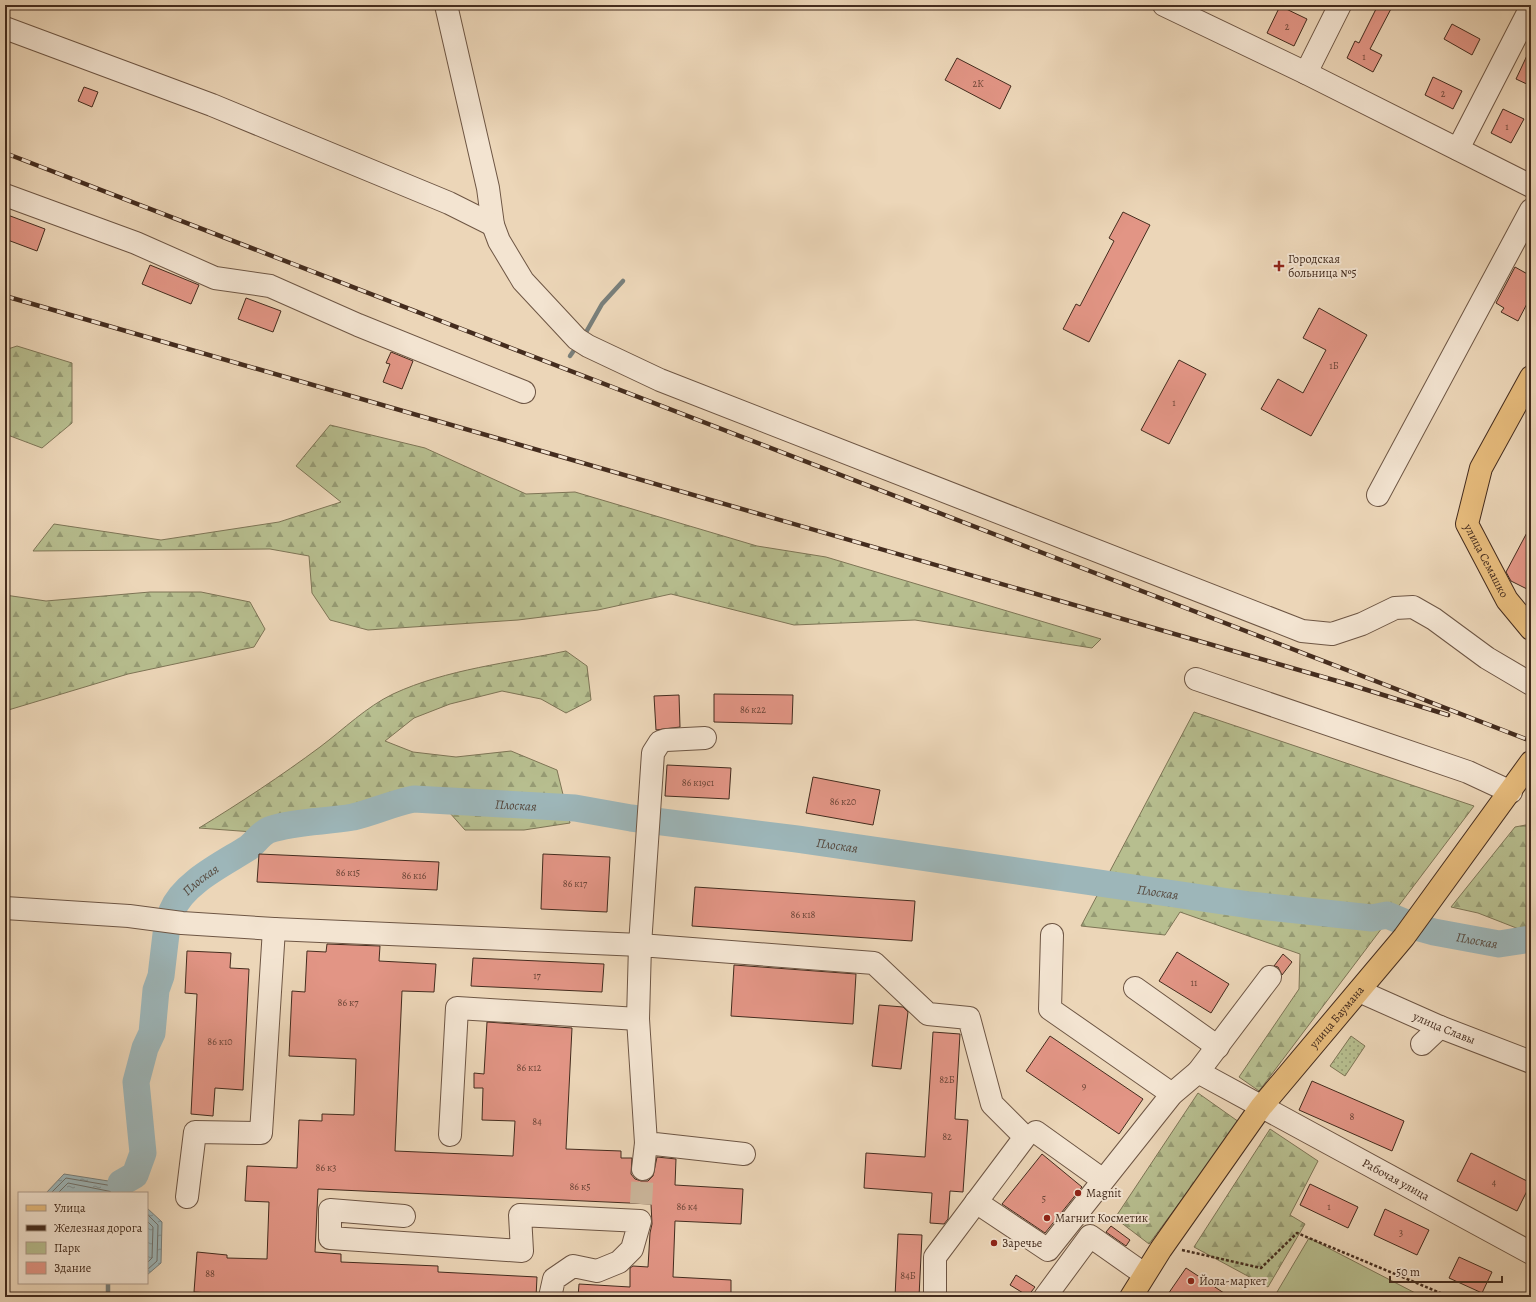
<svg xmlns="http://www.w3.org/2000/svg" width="1536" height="1302" font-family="Alegreya,serif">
  <defs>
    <pattern id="forest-firs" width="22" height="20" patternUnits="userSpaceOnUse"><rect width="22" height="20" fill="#b7be8f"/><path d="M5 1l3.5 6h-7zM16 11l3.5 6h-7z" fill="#969b74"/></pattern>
    <pattern id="park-dots" width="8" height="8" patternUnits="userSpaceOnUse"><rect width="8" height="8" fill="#b7be8f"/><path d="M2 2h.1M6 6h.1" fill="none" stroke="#969b74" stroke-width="1.8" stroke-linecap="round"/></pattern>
    <pattern id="water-ripples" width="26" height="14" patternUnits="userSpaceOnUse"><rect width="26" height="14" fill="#9db6b9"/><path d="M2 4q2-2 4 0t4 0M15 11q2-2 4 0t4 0" fill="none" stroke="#829496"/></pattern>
  </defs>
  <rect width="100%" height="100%" fill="#ecd6b8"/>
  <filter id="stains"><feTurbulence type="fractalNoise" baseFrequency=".005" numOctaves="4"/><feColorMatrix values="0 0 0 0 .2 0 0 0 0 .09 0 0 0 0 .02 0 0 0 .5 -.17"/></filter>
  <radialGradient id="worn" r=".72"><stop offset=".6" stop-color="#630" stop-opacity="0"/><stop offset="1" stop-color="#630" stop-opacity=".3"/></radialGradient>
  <path fill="#b7be8f" stroke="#7e7556" d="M 1309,1238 L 1423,1297 L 1286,1297 L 1277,1292 Z"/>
  <g fill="url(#forest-firs)" stroke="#7e7556">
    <path d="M 17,346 L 72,363 L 72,423 L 42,448 L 5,434 L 5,350 Z"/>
    <path d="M 330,425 L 425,448 L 526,494 L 575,492 L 757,546 L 826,557 L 1101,639 L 1092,648 L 915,620 L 794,625 L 671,594 L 598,610 L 518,620 L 368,630 L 330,620 L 312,593 L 309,556 L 270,549 L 33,551 L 54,524 L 161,540 L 279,522 L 341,502 L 296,466 Z"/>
    <path d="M 150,592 L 201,592 L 250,602 L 265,629 L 254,647 L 128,674 L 5,711 L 5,595 L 46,601 Z"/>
    <path d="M 566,651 L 587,666 L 591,700 L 566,713 L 541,699 L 502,691 L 450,704 L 414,718 L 385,741 L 413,752 L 456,757 L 511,751 L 557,770 L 570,823 L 524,830 L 465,830 L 449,812 L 413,806 L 371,821 L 294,835 L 199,828 C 240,803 281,776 320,747 C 344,729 366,707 393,694 C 447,669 509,663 566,651 Z"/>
    <path d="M 1194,712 L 1474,806 L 1259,1091 L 1239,1077 L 1299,989 L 1300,954 L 1180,912 L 1165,935 L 1081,926 Z"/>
    <path d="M 1531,824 L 1531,929 L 1519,929 L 1478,913 L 1451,907 L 1515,827 Z"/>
    <path d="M 1198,1093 L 1239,1122 L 1149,1244 L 1115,1218 Z"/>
    <path d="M 1270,1129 L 1318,1161 L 1290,1215 L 1305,1224 L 1268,1287 L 1194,1247 Z"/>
  </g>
  <path fill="url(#park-dots)" stroke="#7e7556" d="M 1351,1036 L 1365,1046 L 1345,1076 L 1330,1066 Z"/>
  <g fill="url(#water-ripples)" stroke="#797f7b">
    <path d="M 64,1174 L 121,1183 L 131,1193 L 46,1193 Z"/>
    <path d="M 147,1208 L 162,1222 L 161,1263 L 147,1275 Z"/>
  </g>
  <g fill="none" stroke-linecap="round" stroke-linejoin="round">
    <g stroke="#70716c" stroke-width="1">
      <path d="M 51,1193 L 66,1178 L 119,1187 L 125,1193"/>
      <path d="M 58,1193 L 68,1183 L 118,1193"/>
      <path d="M 147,1214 L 158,1225 L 157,1261 L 147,1270"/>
      <path d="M 147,1221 L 153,1227 L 152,1258 L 147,1263"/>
    </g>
    <g stroke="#797f7b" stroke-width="4.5">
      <path d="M 585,334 L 602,304 L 623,281"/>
      <path d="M 570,356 L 577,346"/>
      <path d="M 108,1283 L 108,1297"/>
    </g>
    <g stroke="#9db6b9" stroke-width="27">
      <path id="s1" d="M 172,911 C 183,883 223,864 248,848 C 255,843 260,834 269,830 C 295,821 326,822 353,817 C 374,812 393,803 414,799 L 575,808 L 631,818 L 797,839 L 1250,905 L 1372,918 L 1387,915 L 1416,927 L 1434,932 L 1499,944 L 1531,939"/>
      <path d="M 121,1183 L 135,1175 L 143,1153 L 136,1082 L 145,1048 L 152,1033 L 156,990 L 161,976 L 166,934"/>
    </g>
  </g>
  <g fill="#e29585" stroke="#442c1e">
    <path d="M 1378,5 L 1393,5 L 1370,49 L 1382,55 L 1373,72 L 1347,58 L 1355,41 L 1359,43 Z"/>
    <path d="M 1280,6 L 1307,19 L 1294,46 L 1267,33 Z"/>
    <path d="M 1452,24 L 1480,39 L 1472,55 L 1444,39 Z"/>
    <path d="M 1531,47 L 1531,86 L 1516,79 Z"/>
    <path d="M 957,58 L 1011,86 L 1000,109 L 945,80 Z"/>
    <path d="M 1433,77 L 1462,91 L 1453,109 L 1425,95 Z"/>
    <path d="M 84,87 L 98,92 L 92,107 L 78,101 Z"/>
    <path d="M 1503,109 L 1524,119 L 1511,143 L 1491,133 Z"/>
    <path d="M 1123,212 L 1150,225 L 1089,342 L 1063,329 L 1076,304 L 1080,306 L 1114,241 L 1109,238 Z"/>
    <path d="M 5,214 L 45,229 L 37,251 L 5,239 Z"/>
    <path d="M 150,265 L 199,285 L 191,304 L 142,284 Z"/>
    <path d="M 1515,267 L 1531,276 L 1531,296 L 1518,321 L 1501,312 L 1504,308 L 1496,303 Z"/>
    <path d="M 246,298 L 281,311 L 273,332 L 238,319 Z"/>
    <path d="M 1319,308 L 1367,335 L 1311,436 L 1261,409 L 1278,379 L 1303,393 L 1326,350 L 1303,338 Z"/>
    <path d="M 391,352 L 413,361 L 402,389 L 383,382 L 390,364 L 386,363 Z"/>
    <path d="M 1179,360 L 1206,374 L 1169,444 L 1141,430 Z"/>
    <path d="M 1531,525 L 1531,591 L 1511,581 L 1506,572 Z"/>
    <path d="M 714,694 L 793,695 L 792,724 L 714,722 Z"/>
    <path d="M 679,695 L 680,727 L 656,730 L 654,696 Z"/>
    <path d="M 667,765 L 731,768 L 729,799 L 665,796 Z"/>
    <path d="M 813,777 L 880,790 L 873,825 L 806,813 Z"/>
    <path d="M 259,854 L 439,862 L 437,890 L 257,882 Z"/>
    <path d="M 543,854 L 610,857 L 607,912 L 541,909 Z"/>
    <path d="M 695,887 L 915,901 L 912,941 L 692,926 Z"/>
    <path d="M 327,944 L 380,946 L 379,961 L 436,964 L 434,992 L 402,991 L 395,1151 L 513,1156 L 515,1121 L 482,1120 L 483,1088 L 474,1088 L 474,1073 L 484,1074 L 487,1022 L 572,1028 L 566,1149 L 621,1151 L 621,1158 L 632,1158 L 631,1174 L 635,1179 L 641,1181 L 648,1181 L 653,1176 L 657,1157 L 676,1159 L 675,1185 L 743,1189 L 741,1224 L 675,1221 L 673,1277 L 731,1280 L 731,1297 L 578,1297 L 579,1284 L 630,1287 L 630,1268 L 633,1266 L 648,1267 L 650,1233 L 652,1224 L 651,1204 L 318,1189 L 315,1252 L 341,1254 L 341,1262 L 438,1266 L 438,1272 L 537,1277 L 536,1297 L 241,1297 L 242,1295 L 194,1292 L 197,1252 L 227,1255 L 227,1258 L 267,1259 L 269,1202 L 245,1201 L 247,1166 L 297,1168 L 299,1120 L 322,1121 L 322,1114 L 354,1115 L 356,1059 L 289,1056 L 292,991 L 305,992 L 307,951 L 326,952 Z"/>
    <path d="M 187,951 L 231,953 L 230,968 L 249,969 L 243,1090 L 215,1088 L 213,1116 L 191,1114 L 197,994 L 185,993 Z"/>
    <path d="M 1177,952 L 1229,984 L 1211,1013 L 1159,981 Z"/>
    <path d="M 1283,954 L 1292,962 L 1282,975 L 1278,967 L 1274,966 Z"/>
    <path d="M 473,958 L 604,964 L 602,992 L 471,986 Z"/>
    <path d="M 734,965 L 856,974 L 853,1024 L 731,1016 Z"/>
    <path d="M 879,1005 L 903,1007 L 908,1012 L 901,1069 L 872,1066 Z"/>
    <path d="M 933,1032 L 960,1034 L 955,1119 L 968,1120 L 963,1192 L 950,1191 L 948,1219 L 944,1224 L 930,1223 L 932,1193 L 864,1188 L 866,1153 L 925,1157 Z"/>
    <path d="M 1050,1036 L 1143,1099 L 1119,1134 L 1026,1071 Z"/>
    <path d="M 1312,1081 L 1404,1121 L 1392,1151 L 1299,1110 Z"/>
    <path d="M 1471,1153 L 1531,1183 L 1517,1211 L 1457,1181 Z"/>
    <path d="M 1042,1154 L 1082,1187 L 1045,1233 L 1002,1204 Z"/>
    <path d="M 1310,1184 L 1358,1207 L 1348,1228 L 1300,1205 Z"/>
    <path d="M 1385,1209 L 1429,1230 L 1417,1255 L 1374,1235 Z"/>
    <path d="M 1111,1226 L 1130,1240 L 1126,1246 L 1106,1232 Z"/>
    <path d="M 898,1234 L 922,1235 L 919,1297 L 895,1297 Z"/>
    <path d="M 1459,1257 L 1492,1272 L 1482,1293 L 1449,1278 Z"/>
    <path d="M 1186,1268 L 1230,1297 L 1166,1297 Z"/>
    <path d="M 1016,1275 L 1035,1287 L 1028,1296 L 1010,1285 Z"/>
  </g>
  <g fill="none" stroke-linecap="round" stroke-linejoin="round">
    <path stroke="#cab499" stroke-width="22" stroke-dasharray="22 11" stroke-linecap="butt" d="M 641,1204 L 643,1169"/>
    <defs>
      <g id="minor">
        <path d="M 446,5 L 488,188 L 493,225 L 499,241 L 523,281 L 577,339 L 588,346 L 660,380 L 1302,631 L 1332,634 L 1362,624 L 1395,608 L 1413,607 L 1434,619 L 1487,658 L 1531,684"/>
        <path d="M 1164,5 L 1306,73 L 1531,186"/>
        <path d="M 5,28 L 212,105 L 449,203 L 493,225"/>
        <path d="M 1306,73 L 1340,5"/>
        <path d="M 1458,149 L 1531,7"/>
        <path d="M 5,195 L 136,243 L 215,278 L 270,286 L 358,325 L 524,392"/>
        <path d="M 1378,495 L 1531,210"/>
        <path d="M 1196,679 L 1468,772 L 1511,792"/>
        <path d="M 5,908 L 129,916 L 182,923 L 274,929 L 640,945 L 653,753 L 660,742 L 666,740 L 705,738"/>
        <path d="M 1052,935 L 1050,1009 L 1172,1094"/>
        <path d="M 1135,988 L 1218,1047"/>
        <path id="s2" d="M 1359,991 L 1440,1027 L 1531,1062"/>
        <path d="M 1422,1044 L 1440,1027"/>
        <path d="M 1198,1072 L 1270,977"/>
        <path d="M 1036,1132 L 1103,1180"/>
        <path d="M 450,1135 L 457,1008 L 638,1019"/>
        <path d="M 744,1154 L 646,1143 L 638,1019 L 640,945 L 874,963 L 928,1014 L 969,1018 L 992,1104 L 1025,1137 L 935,1257 L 935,1297"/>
        <path d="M 643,1169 L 646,1143"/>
        <path d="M 187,1197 L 195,1132 L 261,1133 L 274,929"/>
        <path id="s3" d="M 976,1202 L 1048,1250 L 1172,1094 L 1198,1072 L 1531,1253"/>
        <path d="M 404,1216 L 330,1210 L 330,1238 L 522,1251 L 520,1215 L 640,1221 L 632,1249 L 619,1262 L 597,1271 L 573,1266 L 554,1279 L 550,1297"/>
        <path d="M 1045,1297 L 1090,1236 L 1144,1274"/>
      </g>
      <g id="major">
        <path id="s4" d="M 1531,377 L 1481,468 L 1467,524 L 1507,600 L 1531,629"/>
        <path id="s5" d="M 1131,1297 L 1161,1249 L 1261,1107 L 1404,937 L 1531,762"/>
      </g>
    </defs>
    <use href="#minor" stroke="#6e5644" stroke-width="24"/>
    <use href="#major" stroke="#442c1e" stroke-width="24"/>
    <path stroke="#442c1e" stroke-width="2.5" stroke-dasharray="3 2" stroke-linecap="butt" d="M 1182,1250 L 1261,1268 L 1297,1233 L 1450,1297"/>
    <use href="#minor" stroke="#f3e4d1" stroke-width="22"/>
    <use href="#major" stroke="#e6bb7c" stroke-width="22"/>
    <defs>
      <g id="rail">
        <path d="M 5,153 L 1531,741"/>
        <path d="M 5,296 L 1351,685 L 1448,715"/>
      </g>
    </defs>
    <use href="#rail" stroke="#442c1e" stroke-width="4.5"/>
    <use href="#rail" stroke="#f3e4d1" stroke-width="3" stroke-dasharray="9" stroke-linecap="butt"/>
  </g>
  <g fill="#8f2418" stroke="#f3e4d1" stroke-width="1.5">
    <path d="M1277 260h4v4h4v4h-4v4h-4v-4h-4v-4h4z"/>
    <circle cx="1078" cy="1193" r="4"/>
    <circle cx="1047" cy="1218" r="4"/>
    <circle cx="994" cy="1243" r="4"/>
    <circle cx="1191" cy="1281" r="4"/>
  </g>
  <g text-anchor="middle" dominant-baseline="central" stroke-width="4" stroke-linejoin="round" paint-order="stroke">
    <g font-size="10" fill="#6c4638">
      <text x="1287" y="26">2</text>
      <text x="1364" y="56">1</text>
      <text x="978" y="83">2К</text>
      <text x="1443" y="93">2</text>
      <text x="1507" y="126">1</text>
      <text x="1334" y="365">1Б</text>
      <text x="1174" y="402">1</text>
      <text x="753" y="709">86 к22</text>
      <text x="698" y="782">86 к19с1</text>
      <text x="843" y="801">86 к20</text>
      <text x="348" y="872">86 к15</text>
      <text x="414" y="875">86 к16</text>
      <text x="575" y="883">86 к17</text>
      <text x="803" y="914">86 к18</text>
      <text x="537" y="975">17</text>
      <text x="1194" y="982">11</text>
      <text x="348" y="1002">86 к7</text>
      <text x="220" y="1041">86 к10</text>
      <text x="529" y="1067">86 к12</text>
      <text x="947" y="1079">82Б</text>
      <text x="1084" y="1085">9</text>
      <text x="1352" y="1116">8</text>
      <text x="537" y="1121">84</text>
      <text x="947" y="1136">82</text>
      <text x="326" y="1167">86 к3</text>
      <text x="1494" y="1182">4</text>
      <text x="580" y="1186">86 к5</text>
      <text x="1044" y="1198">5</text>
      <text x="687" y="1206">86 к4</text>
      <text x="1329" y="1206">1</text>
      <text x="1401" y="1232">3</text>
      <text x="210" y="1273">88</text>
      <text x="908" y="1275">84Б</text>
    </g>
    <g font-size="12" fill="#442c1e" stroke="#f3e4d1" text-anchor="start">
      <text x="1288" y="259">Городская<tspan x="1288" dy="14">больница №5</tspan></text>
      <text x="1086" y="1193">Magnit</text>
      <text x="1055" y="1218">Магнит Косметик</text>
      <text x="1002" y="1243">Заречье</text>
      <text x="1199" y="1281">Йола-маркет</text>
    </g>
    <g font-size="12" fill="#442c1e" stroke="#f3e4d1">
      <text stroke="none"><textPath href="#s4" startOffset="203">улица Семашко</textPath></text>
      <text stroke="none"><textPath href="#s5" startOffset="348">улица Баумана</textPath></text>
      <text stroke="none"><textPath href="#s2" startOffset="93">улица Славы</textPath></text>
      <text stroke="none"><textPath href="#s3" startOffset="545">Рабочая улица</textPath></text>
    </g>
    <g font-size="13" font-style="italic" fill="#56483d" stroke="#f3e4d1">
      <text stroke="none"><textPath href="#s1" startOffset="379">Плоская</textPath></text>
      <text stroke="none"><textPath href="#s1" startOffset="703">Плоская</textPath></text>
      <text stroke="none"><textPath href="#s1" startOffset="43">Плоская</textPath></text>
      <text stroke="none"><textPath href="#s1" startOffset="1027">Плоская</textPath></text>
      <text stroke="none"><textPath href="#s1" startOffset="1352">Плоская</textPath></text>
    </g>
  </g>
  <rect width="1536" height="1302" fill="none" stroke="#ecd6b8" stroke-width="20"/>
  <rect x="6" y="6" width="1524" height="1290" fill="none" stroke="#442c1e" stroke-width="2"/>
  <rect x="10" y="10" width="1516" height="1282" fill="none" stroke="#442c1e"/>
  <rect x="18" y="1192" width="130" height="92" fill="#f3e4d1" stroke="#ad9a89"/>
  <rect x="26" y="1205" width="20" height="6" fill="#e6bb7c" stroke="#ad9a89"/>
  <text x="54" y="1212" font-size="12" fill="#442c1e">Улица</text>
  <rect x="26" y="1225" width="20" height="6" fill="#442c1e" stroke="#ad9a89"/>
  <text x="54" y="1232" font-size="12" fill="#442c1e">Железная дорога</text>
  <rect x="26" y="1242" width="20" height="12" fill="#b7be8f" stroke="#ad9a89"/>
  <text x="54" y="1252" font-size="12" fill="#442c1e">Парк</text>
  <rect x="26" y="1262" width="20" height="12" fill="#e29585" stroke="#ad9a89"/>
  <text x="54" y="1272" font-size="12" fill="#442c1e">Здание</text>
  <path d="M1390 1276v6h112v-6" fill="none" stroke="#442c1e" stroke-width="2"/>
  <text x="1396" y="1276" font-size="12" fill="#442c1e" stroke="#f3e4d1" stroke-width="3" paint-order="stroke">50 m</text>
  <rect width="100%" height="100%" filter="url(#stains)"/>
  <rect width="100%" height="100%" fill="url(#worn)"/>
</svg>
